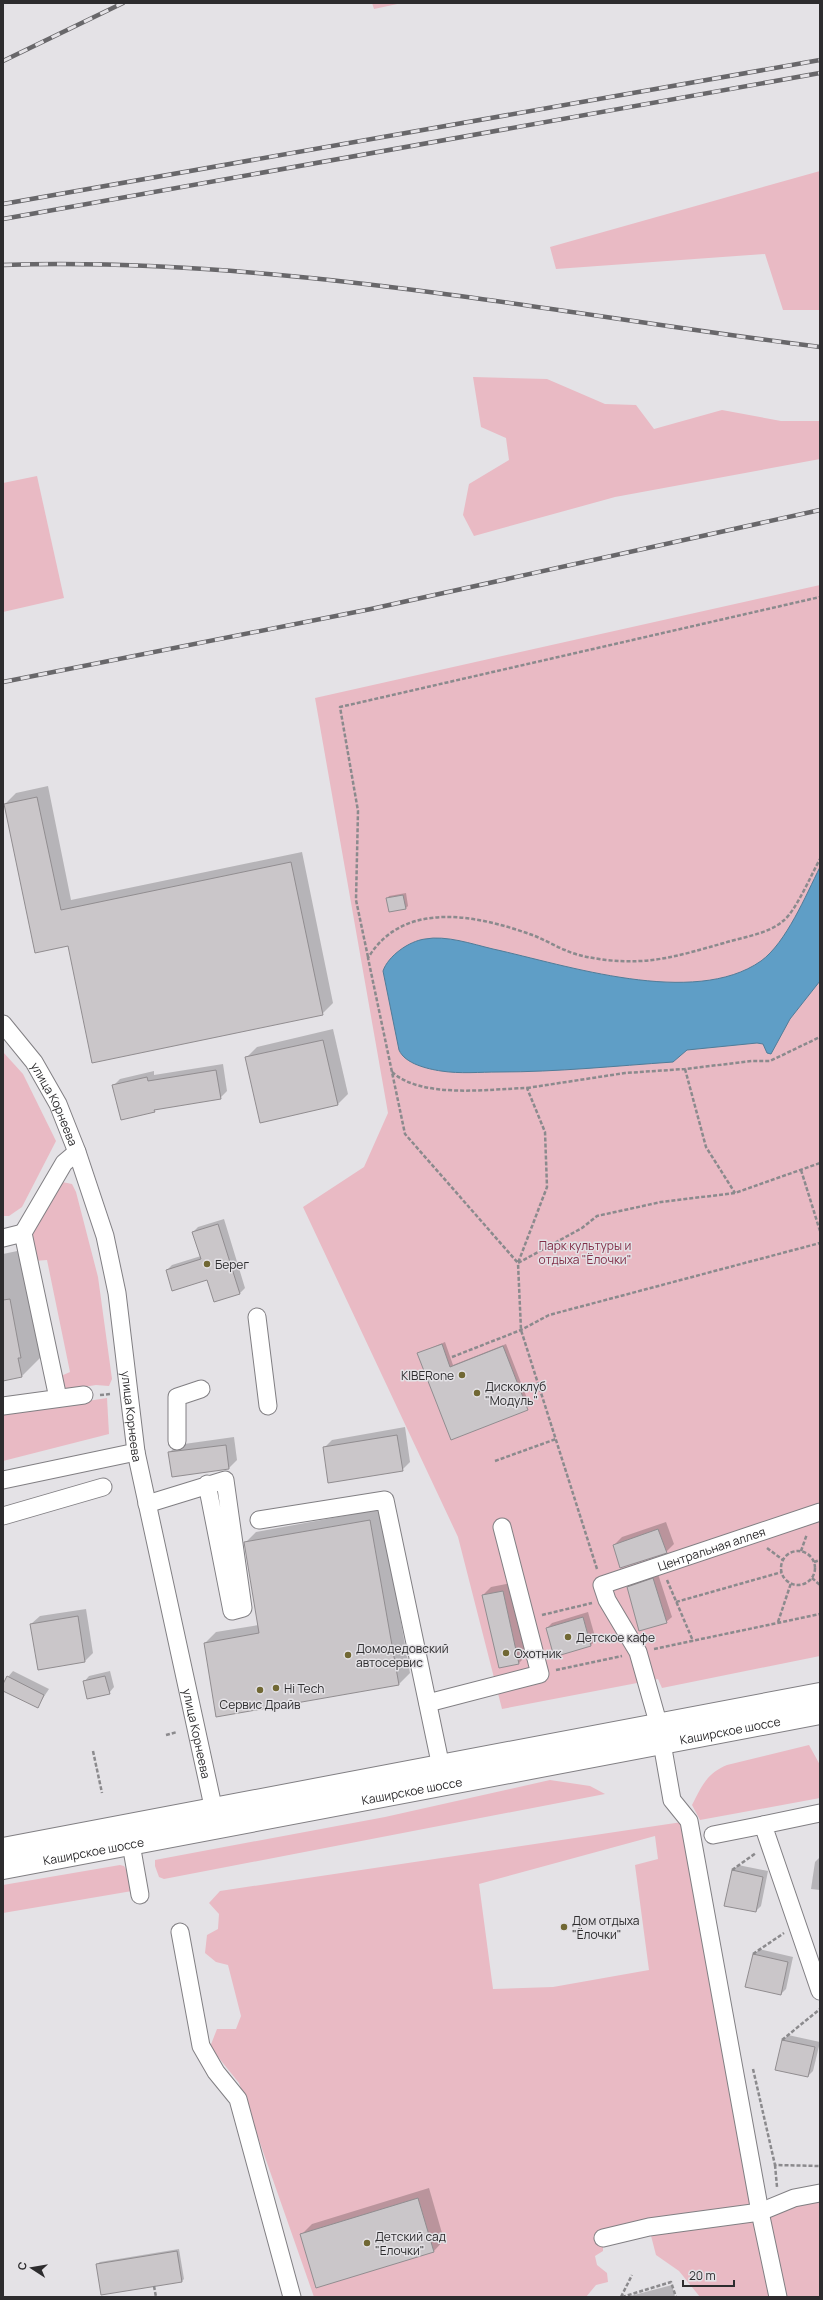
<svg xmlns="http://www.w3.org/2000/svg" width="823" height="2300" font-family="Manrope,sans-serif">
  <rect width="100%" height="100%" fill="#e4e2e6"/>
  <g fill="#e9bac4" fill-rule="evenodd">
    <path d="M 372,3 L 402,3 L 374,9 Z"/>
    <path d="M 820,171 L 820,310 L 783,310 L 765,254 L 556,269 L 550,247 Z"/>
    <path d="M 473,377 L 547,379 L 605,404 L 636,405 L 654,429 L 722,410 L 781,421 L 820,421 L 820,459 L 615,497 L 474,536 L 463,515 L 469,484 L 509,460 L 506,438 L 481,427 Z"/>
    <path d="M 37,476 L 64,598 L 3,612 L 3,483 Z"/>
    <path d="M 820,585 L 820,1656 L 662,1688 L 658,1679 L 502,1709 L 458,1537 L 303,1207 L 364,1167 L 388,1113 L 315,698 Z"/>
    <path d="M 3,1052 L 23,1074 L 56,1141 L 22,1207 L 9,1216 L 3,1216 Z"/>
    <path d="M 62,1182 L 72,1184 L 76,1192 L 98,1277 L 112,1379 L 109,1386 L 96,1385 L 65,1390 L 61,1376 L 70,1372 L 47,1260 L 34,1261 L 31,1234 Z"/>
    <path d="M 107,1398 L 109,1434 L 3,1461 L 3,1414 Z"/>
    <path d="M 809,1745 L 820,1765 L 820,1798 L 700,1820 L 692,1805 C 702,1786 706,1774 727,1765 Z"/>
    <path d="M 550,1780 L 590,1786 L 605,1794 L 164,1879 L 159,1877 L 155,1866 L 155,1860 L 385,1817 Z"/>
    <path d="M 682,1822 L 756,2221 L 795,2202 L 820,2198 L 820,2297 L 700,2297 L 679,2271 L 656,2255 L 649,2228 L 603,2238 L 603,2251 L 595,2256 L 597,2265 L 607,2273 L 608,2282 L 596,2285 L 586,2297 L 314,2297 L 239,2083 L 210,2047 L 217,2029 L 236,2029 L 241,2016 L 228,1965 L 216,1962 L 205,1953 L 207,1935 L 218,1929 L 219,1914 L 209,1903 L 220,1891 ZM 655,1836 L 658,1859 L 635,1865 L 649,1970 L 553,1987 L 493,1989 L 479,1884 Z"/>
    <path d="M 120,1865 L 124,1866 L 127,1871 L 132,1891 L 3,1913 L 3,1885 Z"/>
  </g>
  <path fill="#5f9ec6" stroke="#507c98" d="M 820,867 L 820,981 L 790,1019 L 771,1054 L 767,1053 L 763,1044 L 757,1043 L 687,1050 L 673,1062 C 615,1066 557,1072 499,1072 C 480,1072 460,1074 441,1071 C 428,1069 405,1064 399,1050 L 383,971 C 388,956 409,941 425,939 C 446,935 472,944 493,949 C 566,965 694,1008 761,961 C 786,943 806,895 820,867 Z"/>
  <g fill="#0003">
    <path d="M 48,786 L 71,900 L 302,852 L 333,1003 L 322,1014 L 68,945 L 5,804 L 16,793 Z"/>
    <path d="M 406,893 L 408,906 L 406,908 L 387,899 L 389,896 Z"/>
    <path d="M 333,1029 L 348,1094 L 337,1105 L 246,1058 L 257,1047 Z"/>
    <path d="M 223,1064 L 227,1091 L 220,1098 L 157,1108 L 154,1111 L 114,1085 L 120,1079 L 154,1071 L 154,1075 Z"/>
    <path d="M 224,1219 L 245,1288 L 240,1293 L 215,1301 L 208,1279 L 167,1270 L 172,1265 L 201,1256 L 193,1232 L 198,1227 Z"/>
    <path d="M 22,1250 L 43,1355 L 22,1376 L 3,1380 L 3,1254 Z"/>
    <path d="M 445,1342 L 453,1365 L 506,1344 L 530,1406 L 451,1439 L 419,1353 Z"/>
    <path d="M 405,1427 L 410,1462 L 402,1470 L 324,1448 L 332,1440 Z"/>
    <path d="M 234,1437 L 237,1460 L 229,1468 L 172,1476 L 169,1453 L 177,1445 Z"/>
    <path d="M 381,1509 L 410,1673 L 399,1684 L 217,1716 L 205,1643 L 216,1632 L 259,1625 L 245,1543 L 256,1532 Z"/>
    <path d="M 666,1522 L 674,1544 L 666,1552 L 614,1545 L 622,1537 Z"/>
    <path d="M 658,1574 L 672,1617 L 666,1622 L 628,1588 L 633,1582 Z"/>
    <path d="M 511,1583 L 527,1655 L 519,1663 L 499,1667 L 483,1595 L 491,1587 Z"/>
    <path d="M 86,1609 L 93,1653 L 85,1661 L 31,1624 L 40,1616 Z"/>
    <path d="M 588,1612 L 596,1640 L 591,1645 L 547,1628 L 552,1623 Z"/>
    <path d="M 13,1671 L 49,1689 L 37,1707 L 3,1690 L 8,1677 Z"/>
    <path d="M 110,1671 L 114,1687 L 109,1693 L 84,1682 L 89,1676 Z"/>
    <path d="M 820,1857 L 820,1890 L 811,1889 L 815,1862 Z"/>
    <path d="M 738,1865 L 768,1871 L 761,1906 L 756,1911 L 732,1871 Z"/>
    <path d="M 759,1949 L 793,1957 L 786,1989 L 781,1994 L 754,1955 Z"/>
    <path d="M 788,2035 L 820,2042 L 813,2071 L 808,2076 L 783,2040 Z"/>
    <path d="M 429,2188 L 444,2240 L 434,2251 L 301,2235 L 312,2224 Z"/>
    <path d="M 179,2249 L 184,2279 L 181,2282 L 97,2264 L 100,2262 Z"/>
    <path d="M 672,2285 L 675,2297 L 630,2297 L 630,2296 Z"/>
  </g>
  <g fill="#cac6c9" stroke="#918d90">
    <path d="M 37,797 L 61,910 L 291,862 L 323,1015 L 92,1063 L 68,946 L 35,953 L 4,804 Z"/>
    <path d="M 403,895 L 406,909 L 389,912 L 386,898 Z"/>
    <path d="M 323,1040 L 338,1105 L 260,1123 L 245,1057 Z"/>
    <path d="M 216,1070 L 221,1099 L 154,1110 L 155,1112 L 121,1120 L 112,1085 L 147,1077 L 148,1081 Z"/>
    <path d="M 218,1224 L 240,1294 L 214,1302 L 207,1280 L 172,1291 L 166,1270 L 201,1259 L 192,1232 Z"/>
    <path d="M 10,1299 L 21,1358 L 18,1358 L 22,1377 L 3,1381 L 3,1300 Z"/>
    <path d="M 442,1344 L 450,1367 L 503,1346 L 528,1410 L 451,1440 L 417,1353 Z"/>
    <path d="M 397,1435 L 403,1471 L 328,1483 L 323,1447 Z"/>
    <path d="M 226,1445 L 229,1469 L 172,1477 L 168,1452 Z"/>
    <path d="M 370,1520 L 399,1685 L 216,1717 L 204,1643 L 259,1633 L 244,1542 Z"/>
    <path d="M 658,1529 L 667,1553 L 620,1568 L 613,1545 Z"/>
    <path d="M 653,1578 L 667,1623 L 639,1631 L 627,1587 Z"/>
    <path d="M 503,1591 L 519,1664 L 499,1668 L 482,1595 Z"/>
    <path d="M 78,1616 L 85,1662 L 38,1670 L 30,1624 Z"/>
    <path d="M 583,1617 L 591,1646 L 554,1657 L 546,1628 Z"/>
    <path d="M 7,1676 L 44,1695 L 38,1708 L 3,1691 L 3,1684 Z"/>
    <path d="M 105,1676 L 110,1694 L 87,1699 L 83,1681 Z"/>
    <path d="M 732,1870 L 763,1877 L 756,1912 L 724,1906 Z"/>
    <path d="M 753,1954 L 788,1962 L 781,1995 L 745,1987 Z"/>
    <path d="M 782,2040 L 815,2047 L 808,2077 L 775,2070 Z"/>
    <path d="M 418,2198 L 434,2252 L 316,2288 L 300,2234 Z"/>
    <path d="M 177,2251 L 182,2282 L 101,2295 L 96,2264 Z"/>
  </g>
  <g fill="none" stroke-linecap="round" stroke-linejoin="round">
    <defs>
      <g id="minor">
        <path id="s1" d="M 3,1024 L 34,1062 L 58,1104 L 77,1152 L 105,1236 L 117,1293 L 136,1452 L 216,1820"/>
        <path d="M 23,1233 L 64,1163 L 77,1152"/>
        <path d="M 3,1238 L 23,1233 L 58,1398"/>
        <path d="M 257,1317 L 268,1406"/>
        <path d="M 3,1406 L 84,1395"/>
        <path d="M 177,1441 L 177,1397 L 201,1389"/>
        <path d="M 3,1480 L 136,1452"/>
        <path d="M 147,1504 L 225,1480 L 243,1608 L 232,1611 L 207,1484"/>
        <path d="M 3,1516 L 103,1487"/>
        <path d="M 259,1520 L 385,1500 L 441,1767"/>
        <path d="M 428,1703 L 540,1674 L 502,1527"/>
        <path d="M 820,1813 L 763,1825 L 820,1991"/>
        <path d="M 713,1835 L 763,1825"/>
        <path d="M 131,1844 L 140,1895"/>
        <path d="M 180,1932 L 201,2046 L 216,2072 L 238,2099 L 292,2297"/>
        <path d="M 603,2238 L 649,2227 L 760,2212 L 794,2198 L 820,2193"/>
        <path id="s2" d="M 778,2297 L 760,2212 L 689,1821 L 672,1800 L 659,1726 L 638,1652 L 607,1600 L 602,1585 L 820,1512"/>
      </g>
      <g id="major">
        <path d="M 3,1849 L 820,1694"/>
        <path id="s3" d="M 3,1868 L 820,1713"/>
      </g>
    </defs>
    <use href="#minor" stroke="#817f83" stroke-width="19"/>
    <use href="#major" stroke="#817f83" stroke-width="24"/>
    <g stroke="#8b8a8d" stroke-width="2.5" stroke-dasharray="4 2" stroke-linecap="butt">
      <path d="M 368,957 L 356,900 L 358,811 L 340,707 L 820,597"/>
      <path d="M 685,1069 L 706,1147 L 735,1193"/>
      <path d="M 392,1072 C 422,1099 489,1089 527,1088 L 545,1132 L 547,1187 L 518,1263 L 405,1134 L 368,958 C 404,898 481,916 535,936 C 545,940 555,946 565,950 C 578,956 592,958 606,960 C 652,965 681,955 724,943 C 743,937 768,934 783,921 C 796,911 811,875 820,859"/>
      <path d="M 527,1088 L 625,1073 L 685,1069 L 752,1061 L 770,1061 L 820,1037"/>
      <path d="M 801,1170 L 820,1231"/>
      <path d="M 452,1357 L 521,1330 L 549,1315 L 820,1243"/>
      <path d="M 100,1395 L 111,1394"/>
      <path d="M 495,1461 L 556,1439"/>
      <path d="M 767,1548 L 783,1560"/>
      <path d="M 801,1551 L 807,1534"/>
      <circle cx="798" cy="1568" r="17"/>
      <path d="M 814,1562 L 820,1560"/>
      <path d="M 597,1569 L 521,1330 L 518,1263 L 582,1228 L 597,1216 L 661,1202 L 735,1193 L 820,1163"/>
      <path d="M 812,1578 L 820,1585"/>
      <path d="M 667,1580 L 693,1641"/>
      <path d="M 676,1602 L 782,1572"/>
      <path d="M 542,1615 L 592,1603"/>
      <path d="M 778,1622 L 791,1583"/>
      <path d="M 654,1649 L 820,1614"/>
      <path d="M 556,1670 L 622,1656"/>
      <path d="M 166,1735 L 177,1732"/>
      <path d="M 93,1751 L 102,1793"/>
      <path d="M 732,1870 L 756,1853"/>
      <path d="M 753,1954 L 784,1933"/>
      <path d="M 782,2040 L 820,2009"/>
      <path d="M 753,2069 L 775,2165 L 820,2166"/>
      <path d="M 775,2165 L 777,2187"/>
      <path d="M 154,2286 L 156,2297"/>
      <path d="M 621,2297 L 632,2275"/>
      <path d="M 622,2297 L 671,2282 L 676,2297"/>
    </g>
    <use href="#minor" stroke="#fff" stroke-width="17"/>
    <use href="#major" stroke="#fff" stroke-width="22"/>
    <defs>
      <g id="rail">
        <path d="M 3,61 L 123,3"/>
        <path d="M 3,204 L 820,60"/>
        <path d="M 3,219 L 820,73"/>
        <path d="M 3,265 C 278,256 549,313 820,347"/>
        <path d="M 3,682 L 371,609 L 820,510"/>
      </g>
    </defs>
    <use href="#rail" stroke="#68676a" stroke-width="4.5"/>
    <use href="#rail" stroke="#e4e2e6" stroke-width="3" stroke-dasharray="9" stroke-linecap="butt"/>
  </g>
  <g fill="#716834" stroke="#e4e2e6" stroke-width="1.5">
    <circle cx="207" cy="1264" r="4"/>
    <circle cx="462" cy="1375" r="4"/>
    <circle cx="477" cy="1393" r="4"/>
    <circle cx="568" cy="1637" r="4"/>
    <circle cx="506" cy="1653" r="4"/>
    <circle cx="348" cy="1655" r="4"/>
    <circle cx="276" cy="1688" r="4"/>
    <circle cx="260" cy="1690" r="4"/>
    <circle cx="564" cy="1927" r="4"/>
    <circle cx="367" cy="2243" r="4"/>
  </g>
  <g text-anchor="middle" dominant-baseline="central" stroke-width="3" stroke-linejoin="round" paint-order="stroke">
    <g font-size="12" fill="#2d2c2e" stroke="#e4e2e6">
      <text stroke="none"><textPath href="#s1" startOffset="96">улица Корнеева</textPath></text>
      <text stroke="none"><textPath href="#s1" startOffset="420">улица Корнеева</textPath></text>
      <text stroke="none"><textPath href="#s2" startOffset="855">Центральная аллея</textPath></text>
      <text stroke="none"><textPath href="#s3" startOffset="740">Каширское шоссе</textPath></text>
      <text stroke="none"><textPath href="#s1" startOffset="744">улица Корнеева</textPath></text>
      <text stroke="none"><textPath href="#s3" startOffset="416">Каширское шоссе</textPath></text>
      <text stroke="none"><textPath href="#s3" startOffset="92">Каширское шоссе</textPath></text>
    </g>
    <g font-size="12" fill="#822f49" stroke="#e4e2e6">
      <text x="585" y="1245">Парк культуры и<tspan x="585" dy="14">отдыха "Ёлочки"</tspan></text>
    </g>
    <g font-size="12" fill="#2d2c2e" stroke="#e4e2e6" text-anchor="start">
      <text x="215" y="1264">Берег</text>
      <text x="454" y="1375" text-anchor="end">KIBERone</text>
      <text x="485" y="1386">Дискоклуб<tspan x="485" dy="14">"Модуль"</tspan></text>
      <text x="576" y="1637">Детское кафе</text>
      <text x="356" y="1648">Домодедовский<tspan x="356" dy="14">автосервис</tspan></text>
      <text x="514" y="1653">Охотник</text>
      <text x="284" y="1688">Hi Tech</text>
      <text x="260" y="1704" text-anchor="middle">Сервис Драйв</text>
      <text x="572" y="1920">Дом отдыха<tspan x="572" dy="14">"Ёлочки"</tspan></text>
      <text x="375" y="2236">Детский сад<tspan x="375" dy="14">"Елочки"</tspan></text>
    </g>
  </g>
  <rect width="823" height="2300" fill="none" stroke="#2d2c2e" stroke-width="8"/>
  <g transform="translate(32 2268) rotate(282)" stroke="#e4e2e6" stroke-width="3" paint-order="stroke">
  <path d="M0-3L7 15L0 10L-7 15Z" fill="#2d2c2e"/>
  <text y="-6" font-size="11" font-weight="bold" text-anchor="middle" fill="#2d2c2e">С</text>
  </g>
  <path d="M683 2280v6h51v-6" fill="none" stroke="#2d2c2e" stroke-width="2"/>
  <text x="689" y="2280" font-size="12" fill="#2d2c2e" stroke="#e4e2e6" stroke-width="3" paint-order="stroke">20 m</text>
</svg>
